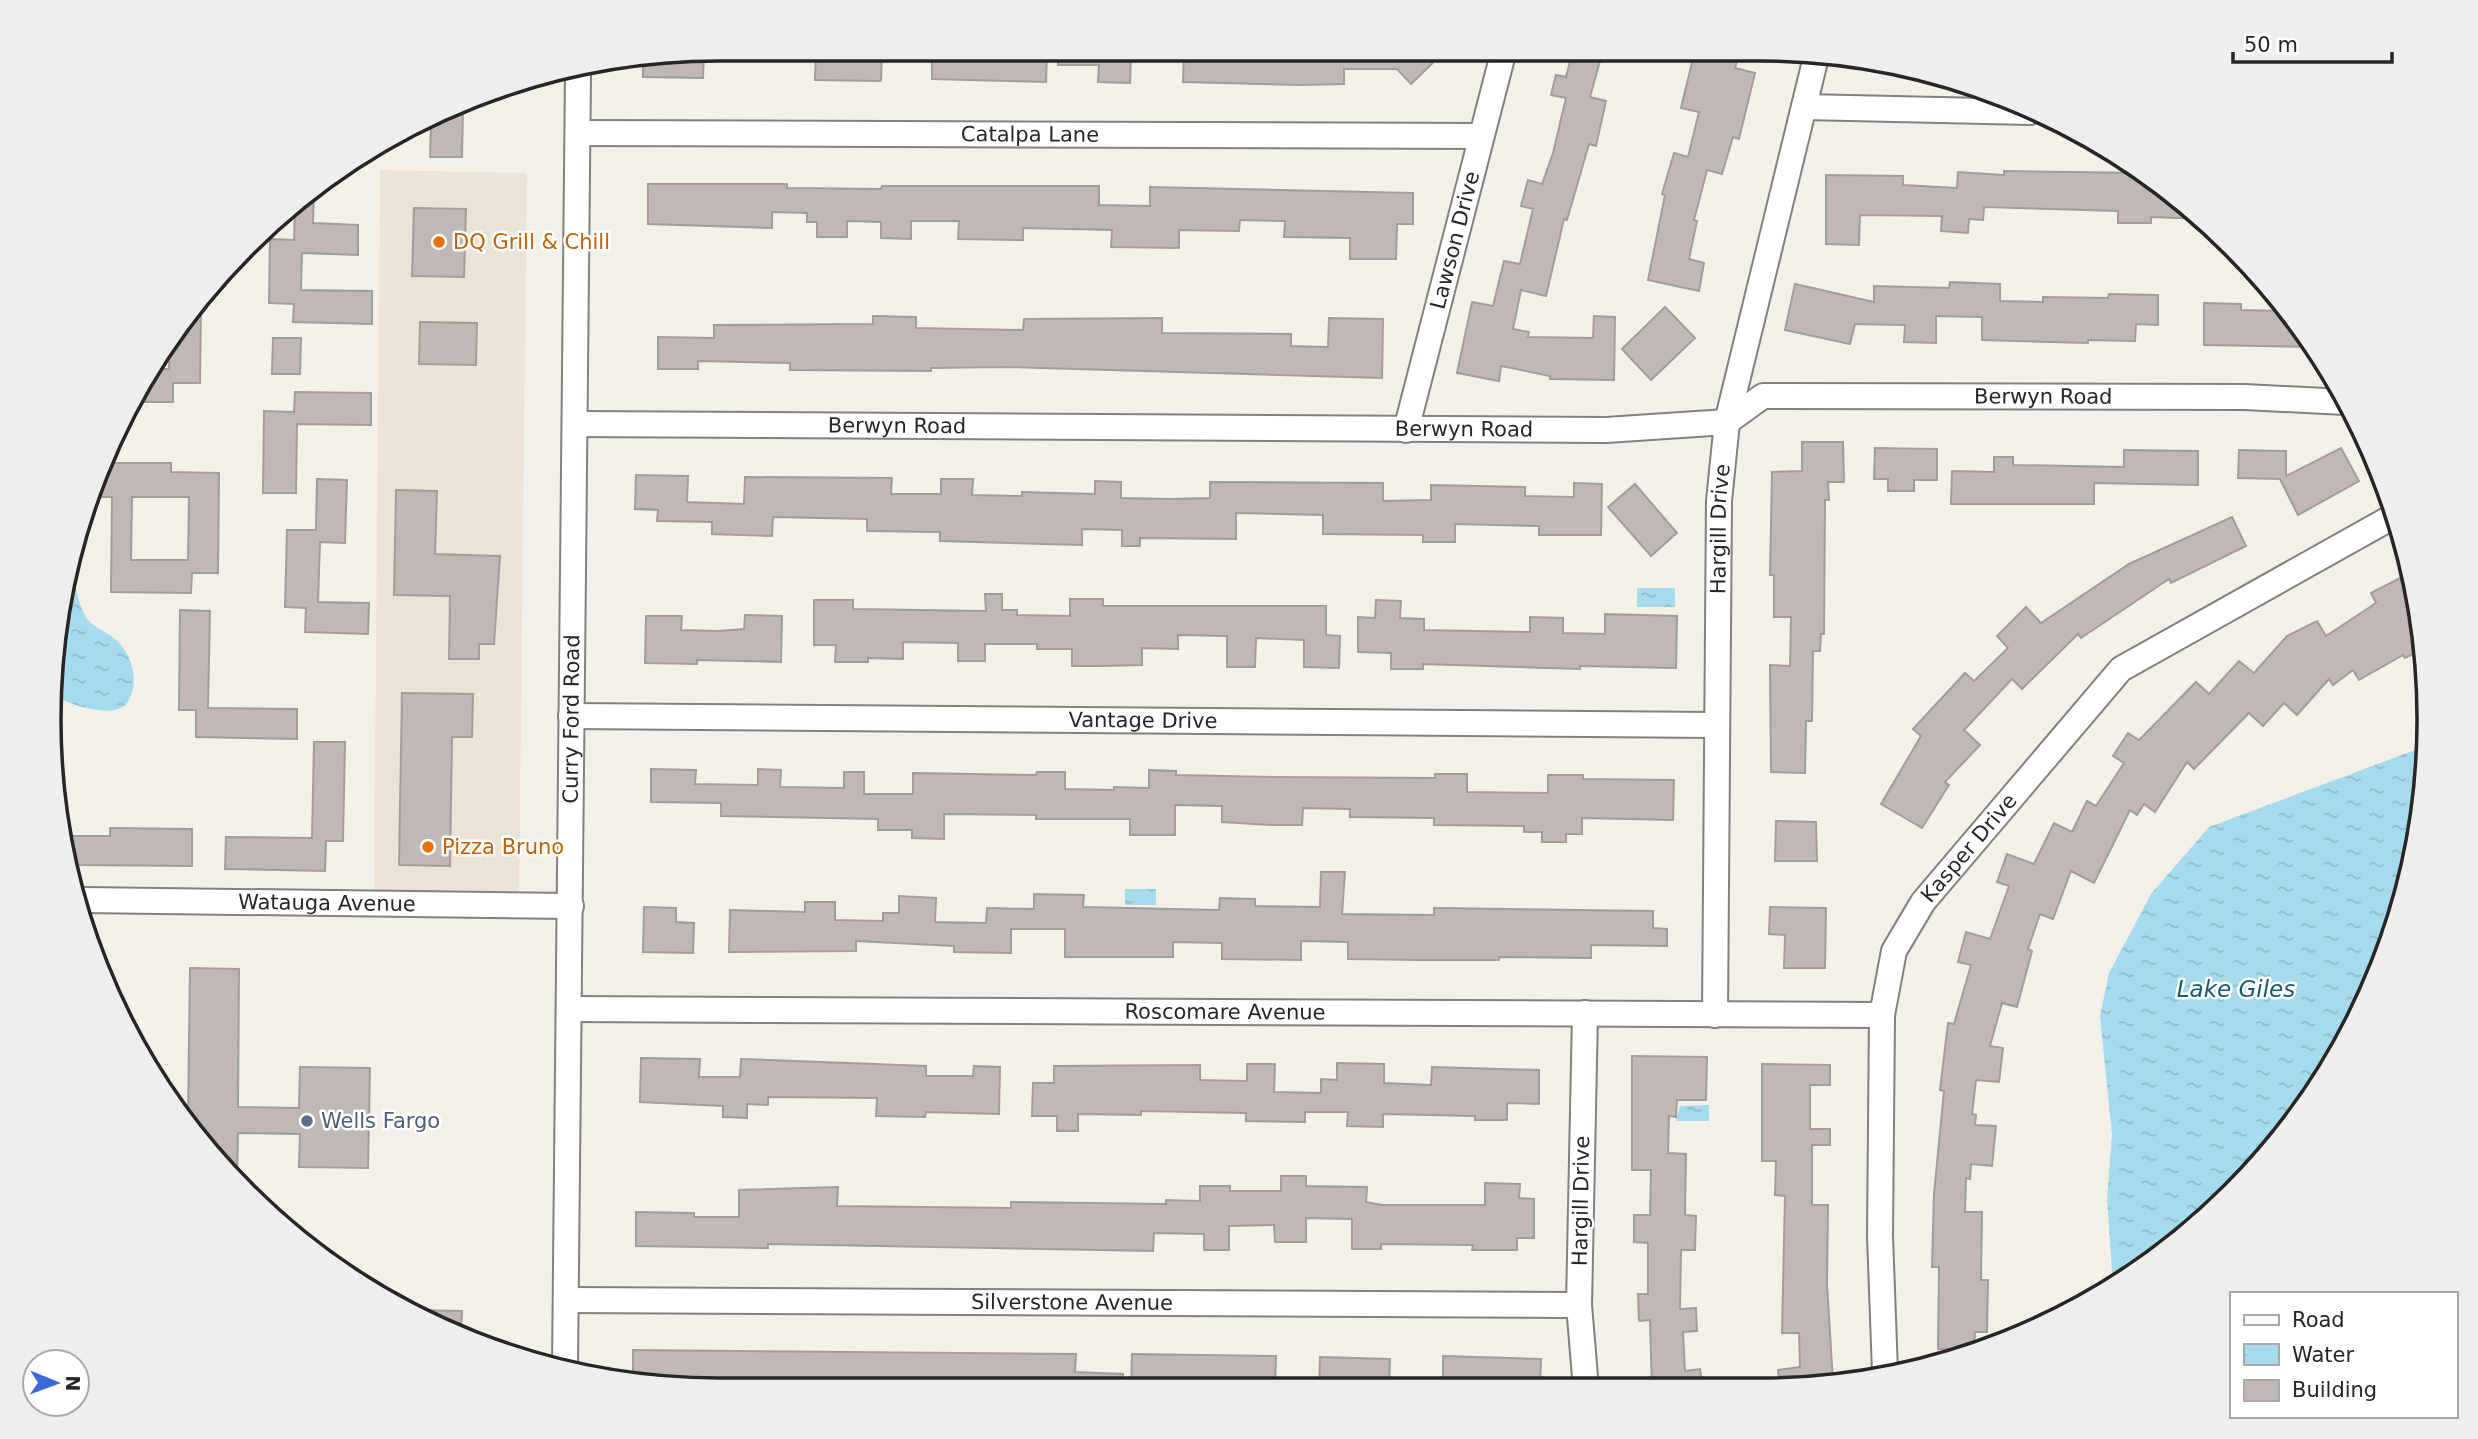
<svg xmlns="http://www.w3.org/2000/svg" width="2478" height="1439" font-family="'DejaVu Sans',sans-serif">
  <defs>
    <pattern id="water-ripples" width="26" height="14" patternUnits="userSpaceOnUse" patternTransform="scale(1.75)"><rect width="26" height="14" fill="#a6daed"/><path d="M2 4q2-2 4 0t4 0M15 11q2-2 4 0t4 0" fill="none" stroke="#8fbbcb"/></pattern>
  </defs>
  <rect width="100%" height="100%" fill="#f3f0ea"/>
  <path fill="#eae3d6" d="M 380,170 L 527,173 L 519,893 L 374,891 Z"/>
  <g fill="url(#water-ripples)">
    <path d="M 70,565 C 75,580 77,597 83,612 C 89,626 104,630 115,639 C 132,653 141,684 127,703 C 120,712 108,711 97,710 C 83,707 69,705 57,696 Z"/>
    <rect x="1637" y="588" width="38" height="19"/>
    <path d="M 2426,746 L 2416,850 L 2378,976 L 2316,1092 L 2232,1194 L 2113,1286 L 2107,1199 L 2112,1135 L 2100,1016 L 2109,973 L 2151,894 L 2209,827 Z"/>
    <rect x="1125" y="889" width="31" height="16"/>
    <path d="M 1709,1105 L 1709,1121 L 1676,1121 L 1680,1106 Z"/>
  </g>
  <g fill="#bfb8b5" stroke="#a39d9a" stroke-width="2" fill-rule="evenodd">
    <path d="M 816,49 L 882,49 L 881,81 L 815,80 Z"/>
    <path d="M 932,49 L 1047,49 L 1046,82 L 932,79 Z"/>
    <path d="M 1058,49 L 1115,50 L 1115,53 L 1131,54 L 1130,83 L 1098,82 L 1099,65 L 1058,65 Z"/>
    <path d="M 1184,50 L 1446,50 L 1411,84 L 1397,69 L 1344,69 L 1344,84 L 1300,85 L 1183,82 Z"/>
    <path d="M 1573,50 L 1603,50 L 1590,97 L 1606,101 L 1596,146 L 1589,144 L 1567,220 L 1564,219 L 1546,296 L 1521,290 L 1513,329 L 1529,332 L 1528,337 L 1593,338 L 1594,316 L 1615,317 L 1614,380 L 1550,379 L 1550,376 L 1501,366 L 1499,381 L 1457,373 L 1472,302 L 1493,306 L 1504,261 L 1520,264 L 1533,209 L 1521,206 L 1528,180 L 1542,184 L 1553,153 L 1566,98 L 1551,95 L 1556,75 L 1566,77 Z"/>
    <path d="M 1695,50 L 1740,50 L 1735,68 L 1755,73 L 1739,139 L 1733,137 L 1722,174 L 1707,170 L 1694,220 L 1697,221 L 1689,259 L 1704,263 L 1699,291 L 1648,280 L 1665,195 L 1662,194 L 1674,153 L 1688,157 L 1699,112 L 1681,108 Z"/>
    <path d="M 704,52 L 703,78 L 643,77 L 643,62 Z"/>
    <path d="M 463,107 L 462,157 L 430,157 L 431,124 Z"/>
    <path d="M 2004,171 L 2145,173 L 2200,219 L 2151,217 L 2151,223 L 2118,223 L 2118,211 L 1984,207 L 1983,220 L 1969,219 L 1968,233 L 1941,231 L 1942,216 L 1860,215 L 1859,245 L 1826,244 L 1826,175 L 1903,176 L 1903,185 L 1957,188 L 1958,172 L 2004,175 Z"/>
    <path d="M 648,184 L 787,184 L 787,188 L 881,189 L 882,186 L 1099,186 L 1099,205 L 1150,206 L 1150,187 L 1413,193 L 1413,224 L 1397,224 L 1396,259 L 1350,259 L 1350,238 L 1284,237 L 1285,221 L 1240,220 L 1239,231 L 1179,230 L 1179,248 L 1111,247 L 1112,230 L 1023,228 L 1023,240 L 958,239 L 959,221 L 911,221 L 911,239 L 881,238 L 881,222 L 847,221 L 847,237 L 817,237 L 817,222 L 807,222 L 807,213 L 772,212 L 772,228 L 648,224 Z"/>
    <path d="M 314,186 L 313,223 L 358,225 L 358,255 L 302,253 L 301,290 L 372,291 L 372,324 L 293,322 L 294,304 L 269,303 L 270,239 L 294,240 L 295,205 Z"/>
    <path d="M 414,208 L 466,209 L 464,277 L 412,276 Z"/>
    <path d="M 1950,282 L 2000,284 L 2000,301 L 2043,302 L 2043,297 L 2108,298 L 2109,294 L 2158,295 L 2158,325 L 2136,324 L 2135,341 L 2088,340 L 2088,343 L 1982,340 L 1982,317 L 1936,316 L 1936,343 L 1904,342 L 1905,325 L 1855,324 L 1850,344 L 1785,330 L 1795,284 L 1874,302 L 1874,286 L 1949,288 Z"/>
    <path d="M 2204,303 L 2241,304 L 2241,310 L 2286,311 L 2316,347 L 2204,345 Z"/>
    <path d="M 201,305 L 200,383 L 173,383 L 173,402 L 137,402 L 152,369 L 169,369 L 170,339 Z"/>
    <path d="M 1665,307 L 1695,338 L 1651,380 L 1622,349 Z"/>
    <path d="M 873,316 L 916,317 L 916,328 L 1023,330 L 1024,319 L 1162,318 L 1162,333 L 1291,334 L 1291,346 L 1328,347 L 1329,318 L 1383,319 L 1382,378 L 1007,367 L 931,368 L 931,371 L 790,370 L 790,363 L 698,361 L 698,369 L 658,369 L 658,337 L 714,338 L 714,325 L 873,324 Z"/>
    <path d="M 420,322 L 477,323 L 476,365 L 419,364 Z"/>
    <path d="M 273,338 L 301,338 L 300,374 L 272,374 Z"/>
    <path d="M 295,392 L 371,393 L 371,425 L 297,424 L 296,493 L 263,493 L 264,411 L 294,412 Z"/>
    <path d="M 1802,442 L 1843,442 L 1844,482 L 1828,482 L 1829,500 L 1825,500 L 1824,634 L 1821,634 L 1820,651 L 1813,651 L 1812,721 L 1806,721 L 1805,773 L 1771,772 L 1770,665 L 1790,666 L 1791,617 L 1774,617 L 1774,575 L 1770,575 L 1772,472 L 1802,471 Z"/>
    <path d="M 1875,448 L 1937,449 L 1937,480 L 1914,480 L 1914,491 L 1888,491 L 1888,479 L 1874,479 Z"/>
    <path d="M 2341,448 L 2359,481 L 2298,515 L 2280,479 L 2238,478 L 2239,450 L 2286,451 L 2286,476 Z"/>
    <path d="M 2124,450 L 2198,451 L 2198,485 L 2094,483 L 2094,504 L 1951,504 L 1952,471 L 1994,472 L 1994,457 L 2013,457 L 2013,465 L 2124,467 Z"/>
    <path d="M 110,463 L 171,463 L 171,472 L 219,473 L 218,573 L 192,573 L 191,593 L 111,592 L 112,497 L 94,497 ZM 132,497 L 189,497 L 188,560 L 131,560 Z"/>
    <path d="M 636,475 L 688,476 L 687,502 L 744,504 L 745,477 L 892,478 L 891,494 L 941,494 L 941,479 L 973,479 L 972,495 L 1022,496 L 1022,492 L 1095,494 L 1095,481 L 1121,482 L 1121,498 L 1170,499 L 1210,498 L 1210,482 L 1383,483 L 1383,501 L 1431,500 L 1431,485 L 1525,487 L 1525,496 L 1574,497 L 1574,483 L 1602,484 L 1601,535 L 1539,535 L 1539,526 L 1455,524 L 1455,542 L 1423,542 L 1423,535 L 1323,534 L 1323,515 L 1236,513 L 1236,539 L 1140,538 L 1140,546 L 1122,546 L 1122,530 L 1082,529 L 1082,545 L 940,541 L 940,532 L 867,531 L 867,519 L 773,517 L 772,536 L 712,534 L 712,522 L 657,521 L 658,510 L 635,509 Z"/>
    <path d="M 317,479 L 347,480 L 345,543 L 320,542 L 318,602 L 369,603 L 368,634 L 305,632 L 306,608 L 285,607 L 287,530 L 316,530 Z"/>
    <path d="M 1635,484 L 1677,533 L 1651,556 L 1608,507 Z"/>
    <path d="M 396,490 L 437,491 L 435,554 L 500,556 L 494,644 L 479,644 L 479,659 L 449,659 L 450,596 L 394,595 Z"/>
    <path d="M 2232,517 L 2246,546 L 2171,583 L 2169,579 L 2081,638 L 2078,634 L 2022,689 L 2012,679 L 1964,730 L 1980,745 L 1945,782 L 1949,785 L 1922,828 L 1881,804 L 1921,736 L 1913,729 L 1965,673 L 1974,681 L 2008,648 L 1997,636 L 2026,607 L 2041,623 L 2129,564 Z"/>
    <path d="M 2400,578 L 2419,616 L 2422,650 L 2405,658 L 2403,655 L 2359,680 L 2353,670 L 2333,685 L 2329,679 L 2297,715 L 2284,703 L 2263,726 L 2249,713 L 2194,769 L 2187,762 L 2155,812 L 2144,804 L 2137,815 L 2130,810 L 2094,883 L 2071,871 L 2053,919 L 2040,914 L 2028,949 L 2032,951 L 2017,1007 L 2002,1003 L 1990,1046 L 2003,1048 L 1999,1082 L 1976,1080 L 1972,1114 L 1976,1115 L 1975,1125 L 1996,1126 L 1992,1166 L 1971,1164 L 1970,1179 L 1966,1178 L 1965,1212 L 1982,1212 L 1981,1280 L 1988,1280 L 1987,1332 L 1975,1332 L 1974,1349 L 1938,1349 L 1939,1267 L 1932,1267 L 1934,1194 L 1944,1091 L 1940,1090 L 1948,1023 L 1954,1024 L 1971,965 L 1958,962 L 1966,932 L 1990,939 L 2009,886 L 1997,882 L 2007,854 L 2034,864 L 2054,823 L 2072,832 L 2087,801 L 2096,806 L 2124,763 L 2113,756 L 2128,733 L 2139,740 L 2196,682 L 2209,694 L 2239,661 L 2254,673 L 2287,636 L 2317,621 L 2326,636 L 2376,603 L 2371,593 Z"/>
    <path d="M 985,594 L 1002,594 L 1002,610 L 1017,610 L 1017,615 L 1070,616 L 1070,599 L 1103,599 L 1103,606 L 1326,606 L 1326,635 L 1340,636 L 1339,668 L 1304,667 L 1304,640 L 1256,638 L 1255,667 L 1227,667 L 1227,636 L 1178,635 L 1178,649 L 1142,648 L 1142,665 L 1102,666 L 1072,666 L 1072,649 L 1037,649 L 1037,644 L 985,644 L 985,661 L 958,661 L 958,643 L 903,642 L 903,659 L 868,658 L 868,662 L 835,662 L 836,645 L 814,645 L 814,600 L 853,600 L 853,609 L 986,611 Z"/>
    <path d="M 1376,600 L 1401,601 L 1400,618 L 1424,619 L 1424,630 L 1530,632 L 1530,617 L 1563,618 L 1563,633 L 1605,634 L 1605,614 L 1677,616 L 1676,668 L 1580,666 L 1580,669 L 1423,664 L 1423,669 L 1391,669 L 1391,653 L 1358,652 L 1358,617 L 1375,618 Z"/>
    <path d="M 180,610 L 210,611 L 208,708 L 297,709 L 297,739 L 196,737 L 196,710 L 179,710 Z"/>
    <path d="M 745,615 L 782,616 L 781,662 L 697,660 L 697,664 L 645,663 L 646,616 L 682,616 L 681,630 L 718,631 L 744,629 Z"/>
    <path d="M 402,693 L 473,694 L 472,737 L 452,737 L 450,866 L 399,865 Z"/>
    <path d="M 314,742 L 345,742 L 343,841 L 326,841 L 325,871 L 225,869 L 226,837 L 312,838 Z"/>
    <path d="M 651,769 L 696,770 L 695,784 L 758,785 L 758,769 L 781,770 L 780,787 L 844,788 L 844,772 L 864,772 L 864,794 L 913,794 L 913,773 L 1036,775 L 1037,772 L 1065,772 L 1065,789 L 1114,790 L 1114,787 L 1149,788 L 1149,770 L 1176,771 L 1176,775 L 1272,777 L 1435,778 L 1435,774 L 1467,774 L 1467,792 L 1548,793 L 1548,775 L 1583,775 L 1583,779 L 1674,780 L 1673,820 L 1582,818 L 1582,834 L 1566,834 L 1566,842 L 1542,842 L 1542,832 L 1524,832 L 1524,826 L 1434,825 L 1434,818 L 1350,817 L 1350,809 L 1303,808 L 1302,825 L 1271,825 L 1222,822 L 1222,806 L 1175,805 L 1175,835 L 1130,835 L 1130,819 L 1036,819 L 1036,815 L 944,814 L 944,839 L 912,838 L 912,830 L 878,830 L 878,819 L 721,816 L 721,803 L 651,802 Z"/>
    <path d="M 1776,821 L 1816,822 L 1817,861 L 1775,861 Z"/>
    <path d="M 110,828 L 192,829 L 192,866 L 74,865 L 67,836 L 110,836 Z"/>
    <path d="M 1321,872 L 1345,872 L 1342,914 L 1434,915 L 1434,908 L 1653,911 L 1653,928 L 1667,929 L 1667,946 L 1591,945 L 1591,958 L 1499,957 L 1499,960 L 1422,960 L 1348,959 L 1348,942 L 1301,941 L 1301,960 L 1222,959 L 1222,943 L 1173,942 L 1173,957 L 1065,957 L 1065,929 L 1011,929 L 1011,953 L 954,952 L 954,946 L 856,941 L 856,951 L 729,952 L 730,910 L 805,912 L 805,902 L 835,902 L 835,920 L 883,921 L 883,913 L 899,913 L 899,896 L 936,898 L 935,922 L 986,923 L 987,908 L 1034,909 L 1034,894 L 1084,895 L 1083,907 L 1219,910 L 1220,898 L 1255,899 L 1255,906 L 1320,907 Z"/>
    <path d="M 644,907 L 676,908 L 676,922 L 694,923 L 693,953 L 643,952 Z"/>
    <path d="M 1770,907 L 1826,908 L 1825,968 L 1784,968 L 1785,935 L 1769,934 Z"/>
    <path d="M 190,968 L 239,969 L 238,1107 L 299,1108 L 300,1067 L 370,1068 L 368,1168 L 299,1167 L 300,1134 L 238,1133 L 237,1181 L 215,1161 L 188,1117 Z"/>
    <path d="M 1632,1056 L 1707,1057 L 1706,1100 L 1677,1100 L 1676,1117 L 1669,1116 L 1668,1153 L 1686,1154 L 1685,1215 L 1696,1216 L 1695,1250 L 1681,1250 L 1680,1309 L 1696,1308 L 1697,1331 L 1683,1332 L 1685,1371 L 1700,1369 L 1703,1389 L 1652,1389 L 1650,1320 L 1639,1321 L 1638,1294 L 1648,1294 L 1648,1243 L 1634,1242 L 1634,1215 L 1650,1215 L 1651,1170 L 1632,1170 Z"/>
    <path d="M 641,1058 L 700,1059 L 699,1077 L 740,1077 L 741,1059 L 926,1066 L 926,1076 L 973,1076 L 974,1066 L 1000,1067 L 999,1114 L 926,1112 L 925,1117 L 876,1116 L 877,1098 L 768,1097 L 768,1105 L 747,1104 L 747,1118 L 723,1117 L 723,1106 L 640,1102 Z"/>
    <path d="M 1337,1063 L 1384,1064 L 1384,1083 L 1431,1085 L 1432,1067 L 1539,1070 L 1539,1104 L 1507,1103 L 1507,1120 L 1475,1120 L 1475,1116 L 1383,1114 L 1383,1127 L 1347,1126 L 1348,1112 L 1305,1112 L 1305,1122 L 1246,1121 L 1246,1113 L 1141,1111 L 1141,1115 L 1078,1114 L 1078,1131 L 1057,1131 L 1057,1116 L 1032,1116 L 1033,1083 L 1054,1083 L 1054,1066 L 1200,1065 L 1200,1080 L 1247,1081 L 1247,1064 L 1275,1064 L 1274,1092 L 1321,1093 L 1321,1079 L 1337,1080 Z"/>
    <path d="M 1762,1064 L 1830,1065 L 1830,1085 L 1810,1085 L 1810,1129 L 1830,1129 L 1830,1145 L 1812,1145 L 1812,1205 L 1828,1205 L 1827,1284 L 1833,1382 L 1803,1389 L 1780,1389 L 1778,1370 L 1800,1367 L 1799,1333 L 1782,1333 L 1785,1196 L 1775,1195 L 1776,1161 L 1762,1161 Z"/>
    <path d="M 1281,1176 L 1306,1176 L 1306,1186 L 1367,1187 L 1366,1202 L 1382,1205 L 1485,1205 L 1485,1183 L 1520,1184 L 1519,1198 L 1534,1199 L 1534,1238 L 1517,1238 L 1517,1250 L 1472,1250 L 1473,1245 L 1381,1244 L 1381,1249 L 1352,1249 L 1352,1219 L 1306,1218 L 1306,1242 L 1275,1242 L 1274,1225 L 1229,1226 L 1229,1250 L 1204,1250 L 1204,1234 L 1154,1233 L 1153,1251 L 768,1244 L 768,1248 L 636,1246 L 636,1212 L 694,1213 L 694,1217 L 739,1217 L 739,1190 L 838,1187 L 837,1206 L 1011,1208 L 1011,1202 L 1166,1204 L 1166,1200 L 1200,1201 L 1200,1186 L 1230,1186 L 1230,1191 L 1281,1191 Z"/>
    <path d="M 415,1310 L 462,1311 L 461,1333 Z"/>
    <path d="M 633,1350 L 1076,1354 L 1075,1372 L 1123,1374 L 1123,1389 L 733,1389 L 733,1386 L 687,1385 L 687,1389 L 675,1389 L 633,1380 Z"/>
    <path d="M 1132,1354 L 1276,1356 L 1275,1389 L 1131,1389 Z"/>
    <path d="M 1443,1356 L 1541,1359 L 1540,1389 L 1443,1389 Z"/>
    <path d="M 1320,1357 L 1390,1359 L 1389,1389 L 1319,1389 Z"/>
  </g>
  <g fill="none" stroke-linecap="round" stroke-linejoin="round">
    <defs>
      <g id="minor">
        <path d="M 1804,107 L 2030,112"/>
        <path id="s1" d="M 578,133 L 1481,136"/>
        <path id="s2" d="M 575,424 L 1606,430 L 1727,422 L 1763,396 L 2245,397 L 2345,402"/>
        <path id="s3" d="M 1406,430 L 1504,50"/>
        <path id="s4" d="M 571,716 L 1716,725"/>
        <path id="s5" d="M 82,900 L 571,906"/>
        <path id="s6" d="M 569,1009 L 1882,1015"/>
        <path d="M 1585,1013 L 1579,1305 L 1586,1389"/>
        <path id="s7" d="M 1715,1015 L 1719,501 L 1727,422 L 1817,53"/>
        <path id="s8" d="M 566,1300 L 1579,1305"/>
        <path id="s9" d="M 565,1367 L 578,72"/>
        <path id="s10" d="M 1885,1372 L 1880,1236 L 1882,1015 L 1894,951 L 1923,902 L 2121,669 L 2394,516"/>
      </g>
    </defs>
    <use href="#minor" stroke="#84817c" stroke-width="28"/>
    <use href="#minor" stroke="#fff" stroke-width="24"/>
  </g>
  <g fill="#e8710a" stroke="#fff" stroke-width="2.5">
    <circle cx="439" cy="242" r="7"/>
    <circle cx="428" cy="847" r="7"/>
  </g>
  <circle fill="#5c6f8a" stroke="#fff" stroke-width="2.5" cx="307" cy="1121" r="7"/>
  <g text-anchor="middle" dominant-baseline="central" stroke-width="5" stroke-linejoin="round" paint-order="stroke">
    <g font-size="21" fill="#282624" stroke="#fff">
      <text stroke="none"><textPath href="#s1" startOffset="452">Catalpa Lane</textPath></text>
      <text stroke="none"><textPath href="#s3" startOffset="196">Lawson Drive</textPath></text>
      <text stroke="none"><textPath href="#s2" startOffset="1477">Berwyn Road</textPath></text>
      <text stroke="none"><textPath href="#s2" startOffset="322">Berwyn Road</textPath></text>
      <text stroke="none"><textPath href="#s2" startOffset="889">Berwyn Road</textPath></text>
      <text stroke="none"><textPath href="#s7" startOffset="486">Hargill Drive</textPath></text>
      <text stroke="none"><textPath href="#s9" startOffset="648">Curry Ford Road</textPath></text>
      <text stroke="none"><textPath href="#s4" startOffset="572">Vantage Drive</textPath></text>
      <text stroke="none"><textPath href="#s10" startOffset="550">Kasper Drive</textPath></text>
      <text stroke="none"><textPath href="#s5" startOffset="245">Watauga Avenue</textPath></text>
      <text stroke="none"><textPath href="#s6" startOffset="656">Roscomare Avenue</textPath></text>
      <text transform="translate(1581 1201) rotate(-89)">Hargill Drive</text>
      <text stroke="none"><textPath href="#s8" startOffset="506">Silverstone Avenue</textPath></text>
    </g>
    <g font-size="21" fill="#c56008" stroke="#fff" text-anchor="start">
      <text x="453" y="242">DQ Grill &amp; Chill</text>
      <text x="442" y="847">Pizza Bruno</text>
    </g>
    <g font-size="21" fill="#4e5e75" stroke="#fff" text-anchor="start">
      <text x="321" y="1121">Wells Fargo</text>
    </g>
    <g font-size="23" font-style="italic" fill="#165a6d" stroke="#fff">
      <text x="2236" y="989">Lake Giles</text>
    </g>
  </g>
  <path d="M0 0H2478V1439H0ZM719 61H1759A658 658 0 0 1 2417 719V720A658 658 0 0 1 1759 1378H719A658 658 0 0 1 61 720V719A658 658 0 0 1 719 61Z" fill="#eeeeed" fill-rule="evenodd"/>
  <path fill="none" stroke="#282624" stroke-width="3.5" d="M719 61H1759A658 658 0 0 1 2417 719V720A658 658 0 0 1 1759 1378H719A658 658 0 0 1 61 720V719A658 658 0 0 1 719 61Z"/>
  <rect x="2230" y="1292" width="228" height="126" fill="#ffffff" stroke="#a9a8a7" stroke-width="2"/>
  <rect x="2244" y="1315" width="35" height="10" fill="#ffffff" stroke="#a9a8a7" stroke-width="2"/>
  <text x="2292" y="1327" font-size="21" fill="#282624">Road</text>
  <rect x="2244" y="1344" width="35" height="21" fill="url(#water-ripples)" stroke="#a9a8a7" stroke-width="2"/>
  <text x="2292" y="1362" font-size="21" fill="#282624">Water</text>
  <rect x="2244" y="1380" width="35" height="21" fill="#bfb8b5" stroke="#a9a8a7" stroke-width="2"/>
  <text x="2292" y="1397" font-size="21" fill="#282624">Building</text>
  <g transform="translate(56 1383) rotate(91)"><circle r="33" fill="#ffffff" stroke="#a9a8a7" stroke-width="2"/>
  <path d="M0-5L12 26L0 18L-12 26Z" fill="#3b69d9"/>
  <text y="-10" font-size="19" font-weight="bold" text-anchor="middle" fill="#282624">N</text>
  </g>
  <path d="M2233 52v10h159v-10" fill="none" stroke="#282624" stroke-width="3.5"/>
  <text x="2244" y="52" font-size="21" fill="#282624" stroke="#ffffff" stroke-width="5" paint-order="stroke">50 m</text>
</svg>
